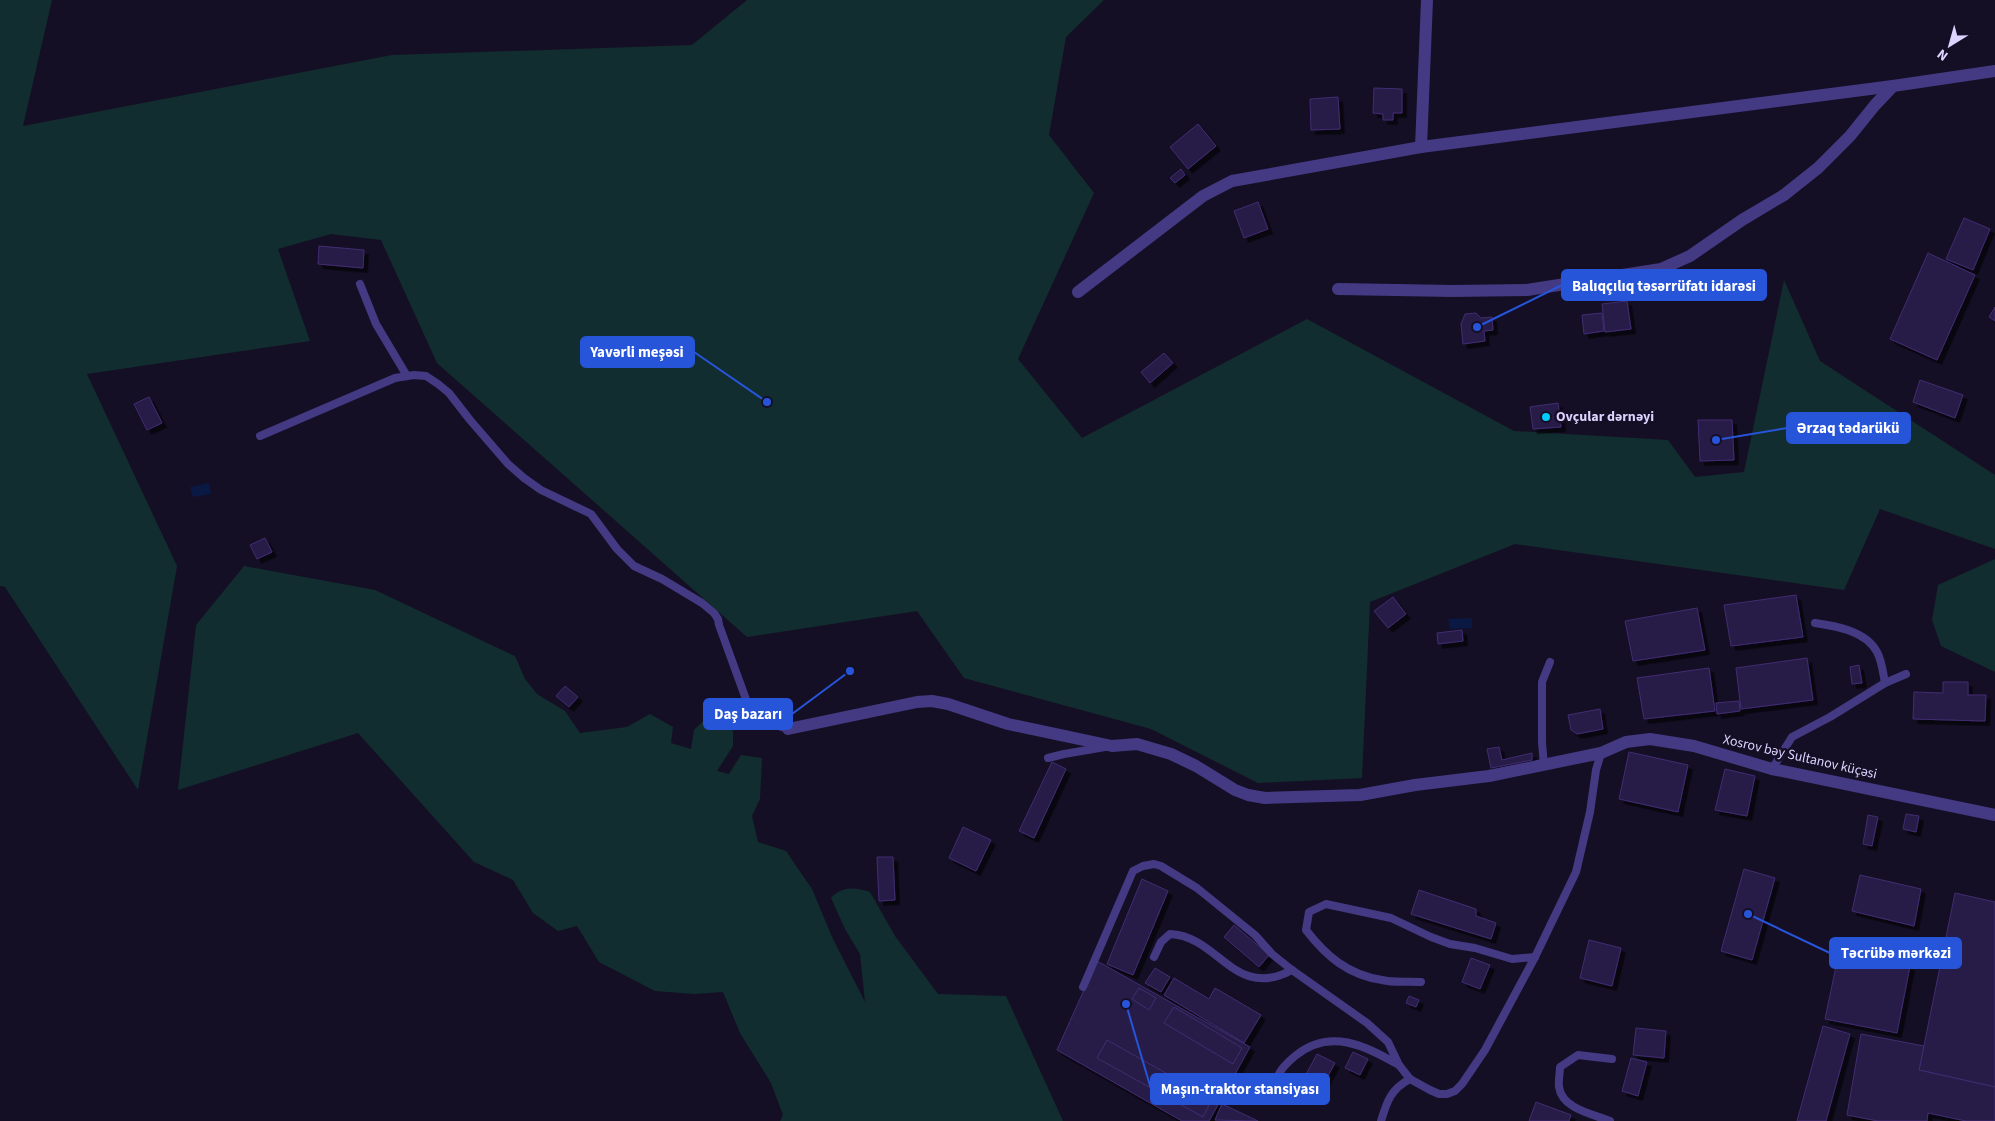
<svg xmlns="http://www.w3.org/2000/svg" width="1995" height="1121" font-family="'Source Sans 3',sans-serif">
  <defs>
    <filter id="shadow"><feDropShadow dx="4.5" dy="4.5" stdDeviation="0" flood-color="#0009"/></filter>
  </defs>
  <rect width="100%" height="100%" fill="#150f25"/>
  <g fill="#122d2f">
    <path d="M 0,0 L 52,0 L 23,126 L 392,55 L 692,45 L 747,0 L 1104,0 L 1066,37 L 1049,135 L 1094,193 L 1018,359 L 1082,438 L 1307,319 L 1514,431 L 1668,440 L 1695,477 L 1744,472 L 1784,280 L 1820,361 L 1995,475 L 1995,549 L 1880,509 L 1844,590 L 1515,544 L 1370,602 L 1362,778 L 1258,783 L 1151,729 L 964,678 L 917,611 L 747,637 L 437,363 L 381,240 L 331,234 L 278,249 L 310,341 L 87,374 L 177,566 L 138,790 L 5,587 L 0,586 Z"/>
    <path d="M 1995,559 L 1995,672 L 1941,646 L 1932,620 L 1938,585 Z"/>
    <path d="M 244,566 L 375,590 L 515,656 L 525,679 L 537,694 L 565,711 L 580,733 L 627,727 L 650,714 L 673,727 L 671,743 L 691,749 L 694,730 L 704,720 L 721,720 L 733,731 L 733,746 L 717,771 L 729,774 L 741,755 L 762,758 L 760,799 L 752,816 L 758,842 L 786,851 L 812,889 L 832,937 L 865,1002 L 860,954 L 845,929 L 831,898 C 842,886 855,887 870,892 L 895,936 L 938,994 L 1006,996 L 1063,1121 L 780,1121 L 783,1115 L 771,1083 L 740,1033 L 723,992 L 694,994 L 655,991 L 599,962 L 577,926 L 558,931 L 533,913 L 513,880 L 474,862 L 358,733 L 178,790 L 196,625 Z"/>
  </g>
  <g fill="#0a1943">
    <path d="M 209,483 L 211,494 L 193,497 L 190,487 Z"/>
    <path d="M 1472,618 L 1472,628 L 1450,629 L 1448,619 Z"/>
  </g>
  <g fill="#281b46" stroke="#412d72" filter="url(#shadow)">
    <path d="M 1374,88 L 1402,89 L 1402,113 L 1393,113 L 1393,120 L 1383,120 L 1383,114 L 1373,113 Z"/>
    <path d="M 1338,97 L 1340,129 L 1311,130 L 1310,99 Z"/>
    <path d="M 1198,124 L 1216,146 L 1188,169 L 1170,147 Z"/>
    <path d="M 1181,169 L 1185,175 L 1175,183 L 1170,178 Z"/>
    <path d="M 1258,202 L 1268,229 L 1244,238 L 1234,211 Z"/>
    <path d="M 1964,218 L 1990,229 L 1973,270 L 1946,259 Z"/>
    <path d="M 319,246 L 364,250 L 363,268 L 318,264 Z"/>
    <path d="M 1928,253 L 1975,275 L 1937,360 L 1890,339 Z"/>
    <path d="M 1627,301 L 1631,329 L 1605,332 L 1602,304 Z"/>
    <path d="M 1995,307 L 1995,321 L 1989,317 Z"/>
    <path d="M 1476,313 L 1481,318 L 1492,317 L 1493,330 L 1484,331 L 1485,341 L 1463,344 L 1461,324 L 1465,314 Z"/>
    <path d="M 1602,313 L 1604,331 L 1584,334 L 1582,315 Z"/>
    <path d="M 1164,353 L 1173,363 L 1150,383 L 1141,372 Z"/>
    <path d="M 1920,380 L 1963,395 L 1955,418 L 1913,402 Z"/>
    <path d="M 149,397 L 162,423 L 147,430 L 134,404 Z"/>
    <path d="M 1558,403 L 1561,427 L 1533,429 L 1530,407 Z"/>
    <path d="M 1698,420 L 1732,420 L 1734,460 L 1700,461 Z"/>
    <path d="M 265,538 L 272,552 L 257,559 L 250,545 Z"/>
    <path d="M 1796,595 L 1803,637 L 1731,646 L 1724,605 Z"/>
    <path d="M 1393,597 L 1406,614 L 1388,628 L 1374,611 Z"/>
    <path d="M 1697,608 L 1705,650 L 1633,661 L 1625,621 Z"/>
    <path d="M 1462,630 L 1463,641 L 1438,644 L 1437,633 Z"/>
    <path d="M 1807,658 L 1813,700 L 1741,709 L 1736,668 Z"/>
    <path d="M 1859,665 L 1862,683 L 1852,684 L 1850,667 Z"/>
    <path d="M 1709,668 L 1715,711 L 1644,719 L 1637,678 Z"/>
    <path d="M 1943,682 L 1968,682 L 1968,695 L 1986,695 L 1985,721 L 1913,719 L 1914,692 L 1943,693 Z"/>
    <path d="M 565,686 L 578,697 L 569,707 L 556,696 Z"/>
    <path d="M 1739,701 L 1740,711 L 1717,714 L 1716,703 Z"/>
    <path d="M 1600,709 L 1603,729 L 1577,734 L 1571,730 L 1568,715 Z"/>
    <path d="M 1499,747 L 1502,760 L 1532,753 L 1532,760 L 1491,768 L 1487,749 Z"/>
    <path d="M 1629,752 L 1688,765 L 1678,812 L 1619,799 Z"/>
    <path d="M 1052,762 L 1066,769 L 1034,838 L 1019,831 Z"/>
    <path d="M 1725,769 L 1755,776 L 1747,816 L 1715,810 Z"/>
    <path d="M 1906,814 L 1919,816 L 1916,832 L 1903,829 Z"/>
    <path d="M 1868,815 L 1878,817 L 1872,846 L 1863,844 Z"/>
    <path d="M 963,827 L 991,840 L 976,871 L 949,858 Z"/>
    <path d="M 877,857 L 893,857 L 895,900 L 879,901 Z"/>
    <path d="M 1744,869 L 1775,878 L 1752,960 L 1721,951 Z"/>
    <path d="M 1860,875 L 1921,889 L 1914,926 L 1852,911 Z"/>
    <path d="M 1142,879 L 1168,891 L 1133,975 L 1107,964 Z"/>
    <path d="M 1419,890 L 1476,909 L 1476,916 L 1496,923 L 1491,939 L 1411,914 Z"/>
    <path d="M 1955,893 L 1995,902 L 1995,1087 L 1919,1070 Z"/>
    <path d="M 1234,925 L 1269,955 L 1259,967 L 1224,937 Z"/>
    <path d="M 1589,940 L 1621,948 L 1612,986 L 1580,978 Z"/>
    <path d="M 1839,952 L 1910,966 L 1897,1033 L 1825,1019 Z"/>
    <path d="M 1471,958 L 1490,965 L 1480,989 L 1462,982 Z"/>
    <path d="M 1097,961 L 1250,1047 L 1209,1121 L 1182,1121 L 1057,1050 Z"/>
    <path d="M 1155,968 L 1170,977 L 1161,992 L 1145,983 Z"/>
    <path d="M 1174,978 L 1209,999 L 1215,988 L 1261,1015 L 1244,1043 L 1164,995 Z"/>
    <path d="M 1139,988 L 1156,998 L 1149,1010 L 1132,999 Z"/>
    <path d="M 1409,996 L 1419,1000 L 1416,1007 L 1406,1003 Z"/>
    <path d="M 1174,1007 L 1242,1048 L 1233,1064 L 1164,1023 Z"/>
    <path d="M 1823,1026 L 1850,1034 L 1826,1121 L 1797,1121 Z"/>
    <path d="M 1636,1028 L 1666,1031 L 1664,1058 L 1633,1055 Z"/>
    <path d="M 1861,1034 L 1924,1046 L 1919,1070 L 1995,1087 L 1995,1121 L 1966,1121 L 1928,1113 L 1927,1121 L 1878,1121 L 1847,1115 Z"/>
    <path d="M 1107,1040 L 1212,1099 L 1203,1117 L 1097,1058 Z"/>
    <path d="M 1353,1052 L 1368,1059 L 1360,1075 L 1345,1068 Z"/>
    <path d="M 1317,1054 L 1335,1063 L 1321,1089 L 1303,1080 Z"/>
    <path d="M 1631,1058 L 1647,1062 L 1638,1096 L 1622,1091 Z"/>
    <path d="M 1536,1102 L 1571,1115 L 1569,1121 L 1529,1121 Z"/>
    <path d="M 1222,1104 L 1258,1121 L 1215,1120 Z"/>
  </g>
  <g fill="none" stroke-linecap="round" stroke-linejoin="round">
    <g stroke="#443a84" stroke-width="8">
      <path d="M 360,284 L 376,324 L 407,376"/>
      <path d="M 260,436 L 395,378 L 414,375 L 426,376 L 438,384 L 449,393 L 470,420 L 508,464 L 524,478 L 541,490 L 591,514 L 617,549 L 634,566 L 662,579 L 702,603 L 714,613 L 718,619 L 719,625 L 751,713 L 766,722 L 788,729"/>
      <path d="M 1815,623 C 1836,626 1866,631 1877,652 C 1882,661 1883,673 1885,683"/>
      <path d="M 1048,758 L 1064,754 L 1105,747"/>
      <path d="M 1544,765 L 1542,743 L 1542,682 L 1550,662"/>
      <path d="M 1772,769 L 1792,737 L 1830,717 L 1885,683 L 1906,674"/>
      <path d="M 1154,957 L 1161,942 L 1170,934 C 1219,936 1234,1001 1292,970"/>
      <path d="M 1421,982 C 1408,981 1394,983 1382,980 C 1348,975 1326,956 1306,930 L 1309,912 L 1326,904 L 1391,918 L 1431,937 L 1450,944 L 1475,948 L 1512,959 L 1535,957"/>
      <path d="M 1083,987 L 1133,871 L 1143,866 L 1154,864 L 1161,866 L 1197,888 L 1255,935 L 1272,954 L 1292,970 L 1367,1023 L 1388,1042 L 1399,1065 L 1410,1079 L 1430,1090 L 1439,1094 L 1447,1094 L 1455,1091 L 1462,1084 L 1485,1050 L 1535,957 L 1576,872 L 1590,812 L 1596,770 L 1601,753"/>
      <path d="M 1274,1099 C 1275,1092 1275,1083 1278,1076 C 1281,1068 1289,1061 1295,1056 C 1330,1027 1365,1046 1399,1065"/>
      <path d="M 1381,1121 C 1387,1101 1391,1089 1410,1079"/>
      <path d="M 1610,1121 C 1593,1114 1562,1109 1559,1087 C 1558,1081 1560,1073 1560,1067 L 1578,1055 L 1612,1059"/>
    </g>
    <g stroke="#443a84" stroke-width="12">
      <path d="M 1421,147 L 1427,0"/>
      <path d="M 1338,289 L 1453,291 L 1527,290 L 1661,269 L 1690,256 L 1742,220 L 1784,195 L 1818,168 L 1850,136 L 1875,105 L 1893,86 L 1995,71"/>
      <path d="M 1078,292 L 1203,196 L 1232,181 L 1421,147 L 1893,86"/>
      <path d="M 788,729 L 917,702 L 932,701 L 948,704 L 1008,724 L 1112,746 L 1137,744 L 1171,754 L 1196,766 L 1235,790 L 1248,795 L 1265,798 L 1360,795 L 1415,785 L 1489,776 L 1601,753 L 1626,742 L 1650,739 L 1694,746 L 1772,769 L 1995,815"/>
    </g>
  </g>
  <circle fill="#01cbfd" stroke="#150f25" stroke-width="2" cx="1546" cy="417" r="5"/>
  <g text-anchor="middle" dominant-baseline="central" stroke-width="5" stroke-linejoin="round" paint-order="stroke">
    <g font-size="14" font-weight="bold" fill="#dcd3ff" stroke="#150f25" text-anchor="start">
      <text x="1556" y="417">Ovçular dərnəyi</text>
    </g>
    <g font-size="14" fill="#dcd3ff" stroke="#150f25">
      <text transform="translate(1800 757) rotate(13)">Xosrov bəy Sultanov küçəsi</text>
    </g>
  </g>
  <path fill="none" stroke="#2755da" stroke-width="2" d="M1477 327L1562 285M767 402L694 352M1716 440L1787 428M850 671L792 714M1748 914L1830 953M1126 1004L1151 1089"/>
  <g fill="#2755da" stroke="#150f25" stroke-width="2">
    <circle cx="1477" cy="327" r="5"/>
    <circle cx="767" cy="402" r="5"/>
    <circle cx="1716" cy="440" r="5"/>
    <circle cx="850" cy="671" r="5"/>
    <circle cx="1748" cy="914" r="5"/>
    <circle cx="1126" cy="1004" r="5"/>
  </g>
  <g fill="#2755da" stroke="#2755da" stroke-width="2">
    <rect x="1562" y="270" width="204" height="30" rx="5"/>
    <rect x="581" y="337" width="113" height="30" rx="5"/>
    <rect x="1787" y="413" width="123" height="30" rx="5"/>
    <rect x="704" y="699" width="88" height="30" rx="5"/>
    <rect x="1830" y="938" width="131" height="30" rx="5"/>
    <rect x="1151" y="1074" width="178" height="30" rx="5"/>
  </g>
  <g font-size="15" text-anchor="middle" font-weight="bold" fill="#fff">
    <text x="1664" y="291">Balıqçılıq təsərrüfatı idarəsi</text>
    <text x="637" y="357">Yavərli meşəsi</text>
    <text x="1848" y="433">Ərzaq tədarükü</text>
    <text x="748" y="719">Daş bazarı</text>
    <text x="1896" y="958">Təcrübə mərkəzi</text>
    <text x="1240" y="1094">Maşın-traktor stansiyası</text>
  </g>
  <g transform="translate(1950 45) rotate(217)" stroke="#150f25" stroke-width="4" paint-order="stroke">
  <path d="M0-4L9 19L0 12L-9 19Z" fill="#dcd3ff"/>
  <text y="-8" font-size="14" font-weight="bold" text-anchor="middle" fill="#dcd3ff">N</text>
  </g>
</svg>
